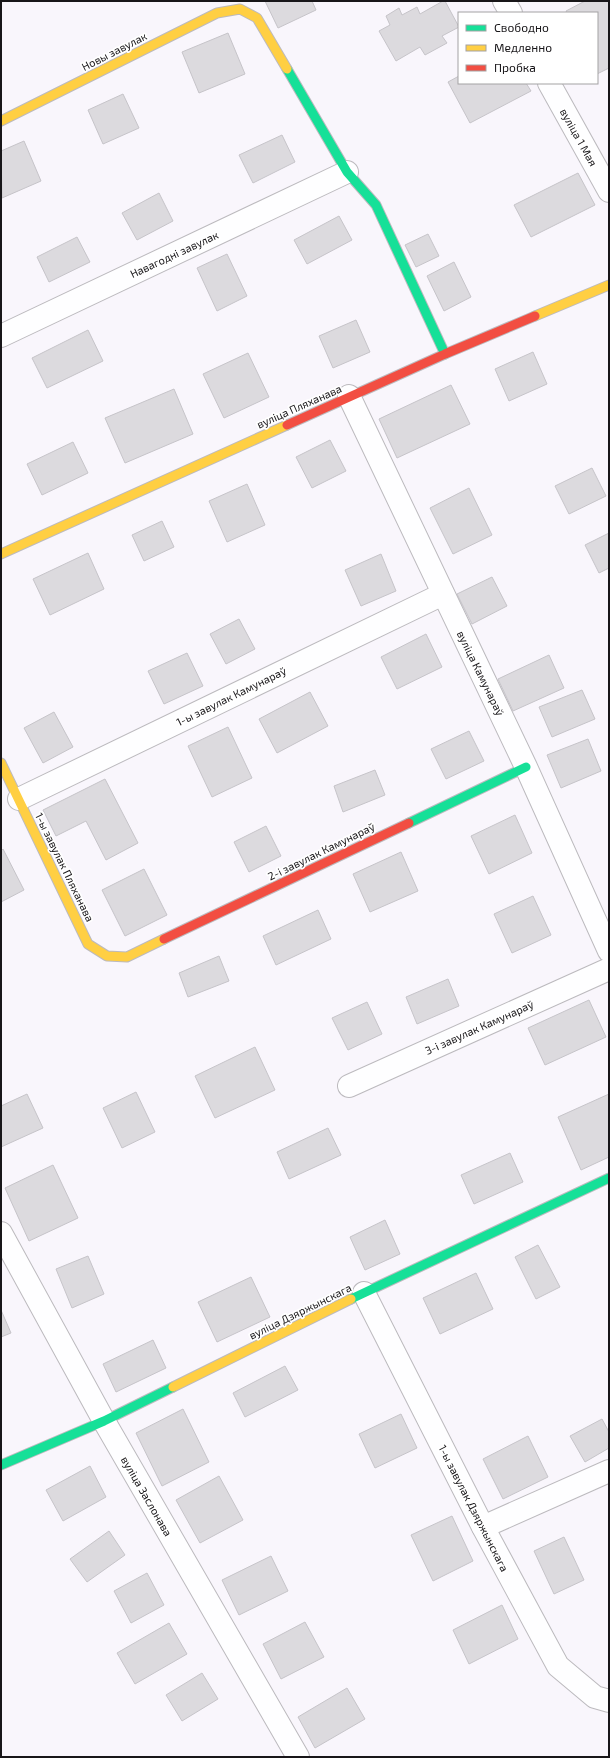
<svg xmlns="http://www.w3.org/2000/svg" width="610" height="1758" font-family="'Exo 2',sans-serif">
  <rect width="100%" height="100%" fill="#f9f6fc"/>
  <g fill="#dcdade" stroke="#c6c4c9">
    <path d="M 265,1 L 312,1 L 316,10 L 278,28 Z"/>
    <path d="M 443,1 L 445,1 L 459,27 L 442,36 L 447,43 L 425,55 L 420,47 L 396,61 L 379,31 L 390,25 L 386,16 L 399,8 L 402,15 L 417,7 L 420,14 Z"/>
    <path d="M 585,1 L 609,1 L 609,68 L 597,74 L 597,13 L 567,13 L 566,11 Z"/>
    <path d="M 228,33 L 245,74 L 199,93 L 182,52 Z"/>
    <path d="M 459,76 L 459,83 L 526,83 L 531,91 L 470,123 L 448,82 Z"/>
    <path d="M 123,94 L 139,128 L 103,144 L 88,110 Z"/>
    <path d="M 282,135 L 295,162 L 253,183 L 239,155 Z"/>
    <path d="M 24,141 L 41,181 L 2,198 L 1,151 Z"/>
    <path d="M 578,173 L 595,205 L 531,237 L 514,205 Z"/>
    <path d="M 159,193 L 173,221 L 137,240 L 122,213 Z"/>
    <path d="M 339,216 L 352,240 L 307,264 L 294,240 Z"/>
    <path d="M 428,234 L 439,256 L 416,267 L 405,245 Z"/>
    <path d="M 77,237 L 90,262 L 49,282 L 37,257 Z"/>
    <path d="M 227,254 L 247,296 L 217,311 L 197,268 Z"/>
    <path d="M 454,262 L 471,297 L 444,311 L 427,276 Z"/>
    <path d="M 356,320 L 370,352 L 333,368 L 319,336 Z"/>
    <path d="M 88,330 L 103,361 L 47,388 L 32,358 Z"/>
    <path d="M 533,352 L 547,384 L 509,401 L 495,369 Z"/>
    <path d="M 248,353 L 269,397 L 224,418 L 203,374 Z"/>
    <path d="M 451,385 L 470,424 L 397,458 L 379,419 Z"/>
    <path d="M 174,389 L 193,434 L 125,463 L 105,418 Z"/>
    <path d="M 330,440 L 346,471 L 312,488 L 296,457 Z"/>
    <path d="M 73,442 L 88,473 L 42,495 L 27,464 Z"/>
    <path d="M 592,468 L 606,496 L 569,514 L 555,486 Z"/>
    <path d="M 247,484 L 265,525 L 227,542 L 209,501 Z"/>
    <path d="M 469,488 L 492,535 L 453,554 L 430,508 Z"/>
    <path d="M 162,521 L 174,547 L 144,561 L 132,535 Z"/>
    <path d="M 609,533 L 609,568 L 599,573 L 585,545 Z"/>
    <path d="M 88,553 L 104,589 L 50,615 L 33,579 Z"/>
    <path d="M 381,554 L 396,591 L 361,606 L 345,570 Z"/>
    <path d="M 492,577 L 507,606 L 472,624 L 457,594 Z"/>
    <path d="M 239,619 L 255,649 L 226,664 L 210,634 Z"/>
    <path d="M 426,634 L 442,667 L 397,689 L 381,657 Z"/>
    <path d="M 187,653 L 203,686 L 164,704 L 148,671 Z"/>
    <path d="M 549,655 L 564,688 L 513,711 L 498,679 Z"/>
    <path d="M 582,690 L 595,719 L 552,737 L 539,707 Z"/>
    <path d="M 310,692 L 328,726 L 277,753 L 259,719 Z"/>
    <path d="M 54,712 L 73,747 L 43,763 L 24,728 Z"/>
    <path d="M 228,727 L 252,778 L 212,797 L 188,746 Z"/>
    <path d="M 469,731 L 484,761 L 446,779 L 431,749 Z"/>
    <path d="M 588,739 L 601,771 L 561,788 L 547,755 Z"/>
    <path d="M 375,770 L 385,795 L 343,812 L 334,786 Z"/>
    <path d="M 105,779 L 138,843 L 106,860 L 86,821 L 56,836 L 43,810 Z"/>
    <path d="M 515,815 L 532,853 L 489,874 L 471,836 Z"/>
    <path d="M 266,826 L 281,856 L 249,872 L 234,842 Z"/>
    <path d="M 3,849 L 24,890 L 1,902 L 1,851 Z"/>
    <path d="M 401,852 L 418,891 L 370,912 L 353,874 Z"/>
    <path d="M 144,869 L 167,915 L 125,936 L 102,890 Z"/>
    <path d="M 533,896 L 551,935 L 512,953 L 494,914 Z"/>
    <path d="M 318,910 L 331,939 L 276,965 L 263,936 Z"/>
    <path d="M 219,956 L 229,981 L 188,997 L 179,973 Z"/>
    <path d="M 448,979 L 459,1006 L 417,1024 L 406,997 Z"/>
    <path d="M 589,1000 L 606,1037 L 545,1065 L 528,1028 Z"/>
    <path d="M 367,1002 L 382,1034 L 348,1050 L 332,1018 Z"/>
    <path d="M 255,1047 L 275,1090 L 215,1118 L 195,1076 Z"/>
    <path d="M 136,1092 L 155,1132 L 122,1148 L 103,1108 Z"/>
    <path d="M 27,1094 L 43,1128 L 1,1147 L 1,1106 Z"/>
    <path d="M 609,1094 L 609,1157 L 581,1170 L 558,1117 Z"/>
    <path d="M 328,1128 L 341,1155 L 289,1179 L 277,1152 Z"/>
    <path d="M 510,1153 L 523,1182 L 474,1204 L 461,1175 Z"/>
    <path d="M 53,1165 L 78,1218 L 29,1241 L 5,1188 Z"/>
    <path d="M 385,1220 L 400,1254 L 365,1270 L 350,1237 Z"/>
    <path d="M 538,1245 L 560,1287 L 536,1299 L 515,1257 Z"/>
    <path d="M 88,1256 L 104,1294 L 72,1308 L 56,1269 Z"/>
    <path d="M 476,1273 L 493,1309 L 440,1334 L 423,1298 Z"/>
    <path d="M 251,1277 L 270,1317 L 217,1342 L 198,1302 Z"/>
    <path d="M 1,1310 L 11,1333 L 1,1337 Z"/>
    <path d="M 153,1340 L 166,1368 L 116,1392 L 103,1364 Z"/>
    <path d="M 285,1366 L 298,1390 L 245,1417 L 233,1393 Z"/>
    <path d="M 183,1409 L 209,1462 L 162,1486 L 136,1433 Z"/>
    <path d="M 401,1414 L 417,1448 L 375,1468 L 359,1434 Z"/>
    <path d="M 602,1419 L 609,1432 L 609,1448 L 585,1462 L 570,1436 Z"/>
    <path d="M 528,1436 L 548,1477 L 503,1499 L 483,1459 Z"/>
    <path d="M 90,1466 L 106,1497 L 63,1521 L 46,1490 Z"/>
    <path d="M 219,1476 L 243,1520 L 200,1543 L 176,1500 Z"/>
    <path d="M 452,1516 L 473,1561 L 433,1581 L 411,1535 Z"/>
    <path d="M 109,1531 L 125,1555 L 87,1582 L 70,1559 Z"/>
    <path d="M 564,1537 L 584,1580 L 554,1594 L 534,1551 Z"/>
    <path d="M 271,1556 L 288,1591 L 239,1615 L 222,1580 Z"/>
    <path d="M 147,1573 L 164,1605 L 131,1623 L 114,1591 Z"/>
    <path d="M 502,1605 L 518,1639 L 469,1664 L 453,1630 Z"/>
    <path d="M 305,1622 L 324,1657 L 281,1679 L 263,1644 Z"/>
    <path d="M 169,1623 L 187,1654 L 135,1684 L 117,1653 Z"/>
    <path d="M 202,1673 L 218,1699 L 182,1721 L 166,1695 Z"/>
    <path d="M 347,1688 L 365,1719 L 315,1748 L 298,1717 Z"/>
  </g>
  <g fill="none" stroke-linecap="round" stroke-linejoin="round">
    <defs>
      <g id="street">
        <path d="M 504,1 L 511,13"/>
        <path d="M 549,83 L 609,191"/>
        <path d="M 1,336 L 347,172"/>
        <path d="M 349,396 L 526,767 L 609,951"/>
        <path d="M 19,799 L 443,594"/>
        <path d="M 349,1086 L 609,969"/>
        <path d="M 1,1233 L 104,1421 L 298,1757"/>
        <path d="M 364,1293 L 483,1527 L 558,1666 L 595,1697 L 609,1701"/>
        <path d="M 483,1527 L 609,1471"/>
      </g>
      <g id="fast">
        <path d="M 287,69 L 347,172 L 376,205 L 445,354"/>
        <path d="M 409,823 L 526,767"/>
        <path d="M 351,1299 L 609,1178"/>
        <path d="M 1,1465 L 104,1421 L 173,1387"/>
      </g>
      <g id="slow">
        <path d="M 1,121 L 217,13 L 240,9 L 257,18 L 287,69"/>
        <path d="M 535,316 L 609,285"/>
        <path d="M 1,554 L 287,425"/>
        <path d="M 1,763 L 88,944 L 107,956 L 127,957 L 164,939"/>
        <path d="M 173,1387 L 351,1299"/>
      </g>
      <g id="jam">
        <path d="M 287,425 L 445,354 L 535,316"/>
        <path d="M 164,939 L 409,823"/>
      </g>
    </defs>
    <use href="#street" stroke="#bcbabe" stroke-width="24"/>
    <use href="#fast" stroke="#bcbabe" stroke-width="11"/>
    <use href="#slow" stroke="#bcbabe" stroke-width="11"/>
    <use href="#jam" stroke="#bcbabe" stroke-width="11"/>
    <use href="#street" stroke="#fefeff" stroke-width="22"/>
    <use href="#fast" stroke="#16e098" stroke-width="9"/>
    <use href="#slow" stroke="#ffcf43" stroke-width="9"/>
    <use href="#jam" stroke="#f24e42" stroke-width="9"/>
  </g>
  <g text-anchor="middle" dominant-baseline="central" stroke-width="3.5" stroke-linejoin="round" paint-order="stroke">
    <g font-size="11" fill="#181619" stroke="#fff">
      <text transform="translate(114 51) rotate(-27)">Новы завулак</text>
      <text transform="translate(579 137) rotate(61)">вуліца 1 Мая</text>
      <text transform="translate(174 254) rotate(-25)">Навагодні завулак</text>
      <text transform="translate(299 406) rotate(-24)">вуліца Пляханава</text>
      <text transform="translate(481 673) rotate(64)">вуліца Камунараў</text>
      <text transform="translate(231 696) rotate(-26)">1-ы завулак Камунараў</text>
      <text transform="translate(321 851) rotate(-26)">2-і завулак Камунараў</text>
      <text transform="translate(65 867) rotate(64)">1-ы завулак Пляханава</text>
      <text transform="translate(479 1027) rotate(-24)">3-і завулак Камунараў</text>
      <text transform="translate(300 1311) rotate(-26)">вуліца Дзяржынскага</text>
      <text transform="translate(147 1496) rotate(60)">вуліца Заслонава</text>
      <text transform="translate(474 1508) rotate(63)">1-ы завулак Дзяржынскага</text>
    </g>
  </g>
  <rect width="610" height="1758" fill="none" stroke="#181619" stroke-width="4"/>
  <rect x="458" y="12" width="140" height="72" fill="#ffffff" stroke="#a3a2a3"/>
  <rect x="466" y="25" width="20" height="6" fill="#16e098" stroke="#a3a2a3"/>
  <text x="494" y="32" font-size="12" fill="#181619">Свободно</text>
  <rect x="466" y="45" width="20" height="6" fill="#ffcf43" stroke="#a3a2a3"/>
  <text x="494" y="52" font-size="12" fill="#181619">Медленно</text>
  <rect x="466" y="65" width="20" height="6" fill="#f24e42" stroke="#a3a2a3"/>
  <text x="494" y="72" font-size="12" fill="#181619">Пробка</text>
</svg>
